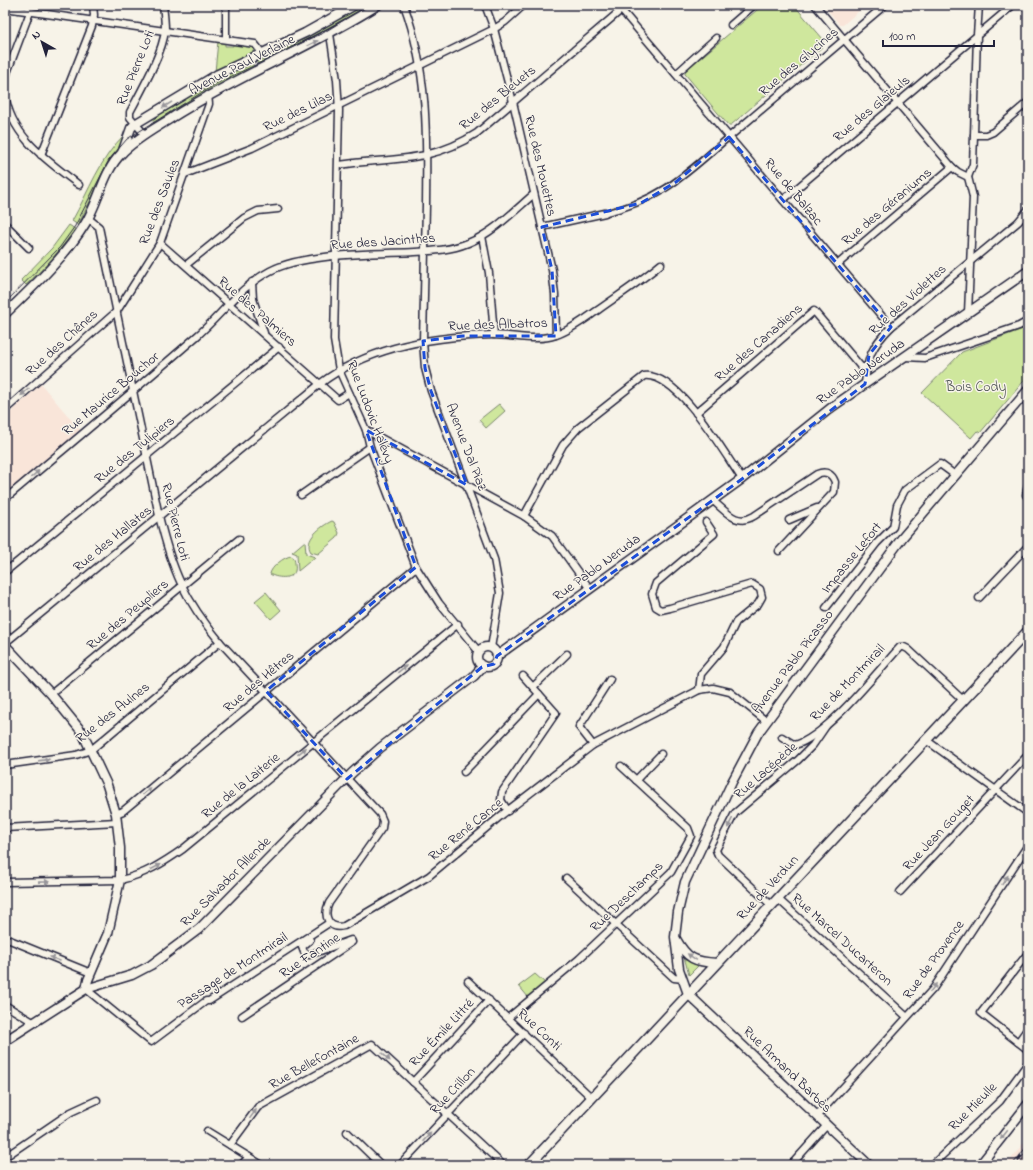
<svg xmlns="http://www.w3.org/2000/svg" width="1033" height="1170" font-family="'Indie Flower',sans-serif">
  <rect width="100%" height="100%" fill="#f7f3e8"/>
  <filter id="ink" filterUnits="userSpaceOnUse"><feTurbulence type="fractalNoise" baseFrequency=".025" numOctaves="2"/><feDisplacementMap in="SourceGraphic" scale="8" xChannelSelector="R" yChannelSelector="G"/><feConvolveMatrix kernelMatrix="1 2 1 2 8 2 1 2 1" color-interpolation-filters="sRGB"/></filter>
  <g filter="url(#ink)">
    <g fill="#f9e5d9">
      <path d="M 823,5 L 866,5 L 843,25 L 840,25 Z"/>
      <path d="M 41,384 L 80,430 L 5,493 L 5,417 Z"/>
      <path d="M 1028,1137 L 1028,1165 L 1006,1165 L 1008,1163 Z"/>
    </g>
    <g fill="#cfe79d" stroke="#78846c">
      <path d="M 358,5 L 371,5 L 300,46 L 258,65 L 255,58 Z"/>
      <path d="M 763,5 L 794,5 L 823,39 L 822,47 L 731,125 L 728,125 L 685,74 L 685,71 Z"/>
      <path d="M 218,41 L 225,42 L 225,46 L 233,46 L 233,43 L 252,46 L 254,51 L 215,72 Z"/>
      <path d="M 251,60 L 254,67 L 213,87 L 155,123 L 151,117 L 204,84 Z"/>
      <path d="M 125,134 L 121,147 L 103,176 L 78,225 L 72,221 C 89,191 100,158 125,134 Z"/>
      <path d="M 69,225 L 75,229 C 61,250 44,268 26,285 L 21,280 L 52,248 Z"/>
      <path d="M 1028,327 L 1028,376 L 980,433 L 977,431 L 971,438 L 922,393 L 962,352 Z"/>
      <path d="M 499,404 L 505,411 L 486,428 L 479,420 Z"/>
      <path d="M 332,521 L 334,522 L 339,533 L 337,538 L 318,554 L 311,552 C 303,540 321,526 332,521 Z"/>
      <path d="M 305,541 L 306,554 L 315,557 L 298,571 L 297,554 L 292,552 Z"/>
      <path d="M 291,556 L 294,558 C 295,562 296,568 295,571 C 293,580 275,578 270,574 C 271,567 284,557 291,556 Z"/>
      <path d="M 266,592 L 281,610 L 271,619 L 255,601 Z"/>
      <path d="M 684,957 L 698,966 L 689,975 Z"/>
      <path d="M 535,974 L 545,983 L 528,997 L 519,986 Z"/>
    </g>
    <g fill="none" stroke-linecap="round" stroke-linejoin="round">
      <defs>
        <path id="pedestrian" d="M 605,213 C 662,200 687,173 729,137"/>
        <g id="minor">
          <path d="M 404,5 C 428,70 427,137 426,205 C 425,251 424,296 423,341 L 425,368 L 431,391 L 494,559 L 500,593 L 491,648"/>
          <path d="M 485,5 L 494,29 L 513,102 L 552,270 L 555,294 L 556,335"/>
          <path d="M 617,5 L 891,327"/>
          <path d="M 815,5 L 952,167 L 958,172 L 968,177"/>
          <path d="M 5,8 L 255,44 L 262,53"/>
          <path d="M 731,25 L 754,5"/>
          <path d="M 330,34 L 337,80 L 339,110 L 334,340 L 339,370 L 366,430 L 370,447 L 416,567 L 439,603 L 479,652"/>
          <path d="M 226,39 L 226,5"/>
          <path d="M 676,74 L 716,38"/>
          <path d="M 5,86 L 7,73 L 30,12 L 29,5"/>
          <path d="M 5,94 C 11,137 47,160 79,185"/>
          <path d="M 145,135 L 130,117 L 130,112 C 141,91 163,53 165,30 C 165,22 164,13 163,5"/>
          <path d="M 974,135 L 986,135 L 993,132 L 1028,102"/>
          <path d="M 729,137 L 885,5"/>
          <path d="M 41,155 L 92,26 L 94,15 L 93,5"/>
          <path d="M 339,165 C 392,157 429,164 477,133 L 627,5"/>
          <path d="M 185,174 L 252,148 L 494,29 L 505,22 L 524,5"/>
          <path d="M 783,200 L 1013,5"/>
          <path d="M 88,218 L 99,227 L 159,516 C 172,570 184,599 220,642 L 380,814 L 383,821 L 382,828 L 329,903 C 323,915 328,930 344,926 L 429,876 L 503,814 L 593,745 L 699,690 L 713,688 L 730,692 L 766,721"/>
          <path d="M 5,224 L 29,248"/>
          <path d="M 542,227 L 605,213"/>
          <path d="M 482,236 L 489,273 L 494,335"/>
          <path d="M 160,243 L 338,400 L 349,393"/>
          <path d="M 838,264 L 952,167"/>
          <path d="M 186,265 L 244,218 L 258,211 L 278,209"/>
          <path d="M 252,282 L 253,299 L 264,333"/>
          <path d="M 968,313 L 973,197 L 968,177 L 973,164 L 974,135 L 977,35 L 979,5"/>
          <path d="M 905,357 L 925,358 L 1019,326 L 1028,321"/>
          <path d="M 865,384 C 867,357 872,346 891,327 L 1018,222 L 1028,210"/>
          <path d="M 5,410 L 117,311 L 160,243 L 209,104 L 208,95"/>
          <path d="M 696,413 L 814,311 L 861,367 L 866,367"/>
          <path d="M 366,430 L 524,516 L 552,536 L 590,589"/>
          <path d="M 1028,485 L 1026,495 L 1028,497"/>
          <path d="M 301,495 L 370,447"/>
          <path d="M 5,499 C 69,445 134,391 197,336 C 221,315 241,286 270,271 C 304,253 375,254 415,252 C 433,251 451,250 468,243 C 493,233 514,211 534,194"/>
          <path d="M 712,500 C 726,511 736,527 754,516 L 817,474 C 826,470 832,474 835,482 L 834,492 L 779,551"/>
          <path d="M 524,516 L 563,445 L 578,428 L 644,376 C 678,372 724,453 742,479"/>
          <path d="M 789,520 L 817,508"/>
          <path d="M 5,572 L 279,347"/>
          <path d="M 979,598 L 1028,546"/>
          <path d="M 826,608 L 877,543 L 893,527 L 897,505 L 905,490 L 940,464 L 955,475"/>
          <path d="M 5,643 L 321,383 C 369,347 433,336 493,335 C 513,335 537,342 556,335 C 571,330 585,319 598,310 C 619,295 641,281 661,264"/>
          <path d="M 533,687 L 567,654"/>
          <path d="M 699,690 L 701,674 L 724,647 L 736,622 L 758,604 L 762,597 L 760,589 L 752,584 L 670,608 L 661,610 L 656,607 L 652,594 L 656,583 L 714,534 L 706,522"/>
          <path d="M 51,694 L 239,539"/>
          <path d="M 782,737 L 795,745 C 826,737 877,672 900,647 L 904,647 L 908,649 L 963,700"/>
          <path d="M 926,740 L 1028,813"/>
          <path d="M 593,745 L 579,727 L 610,679"/>
          <path d="M 5,765 L 76,755 L 91,750 L 220,642"/>
          <path d="M 464,772 L 539,694"/>
          <path d="M 636,780 L 661,754"/>
          <path d="M 508,811 L 501,800 L 502,792 L 556,713 L 523,676"/>
          <path d="M 116,814 L 123,811 L 416,567"/>
          <path d="M 5,828 L 117,822"/>
          <path d="M 566,878 L 674,978 L 683,979"/>
          <path d="M 5,882 L 120,880 C 144,875 163,863 183,849 L 458,624"/>
          <path d="M 900,892 L 1028,755"/>
          <path d="M 777,898 L 907,1017"/>
          <path d="M 771,905 L 718,855 L 716,850 L 735,813 L 798,760 L 813,745 L 826,726"/>
          <path d="M 5,938 L 91,973"/>
          <path d="M 1028,953 L 981,1013 L 1028,1050"/>
          <path d="M 468,981 L 592,1098"/>
          <path d="M 86,989 L 151,1042 L 206,1001 L 209,1001 L 329,923"/>
          <path d="M 5,1005 L 33,1022"/>
          <path d="M 242,1016 L 352,942 L 351,940 L 309,955 L 304,952 L 302,947 L 310,940"/>
          <path d="M 508,1018 L 579,959 L 671,872 L 691,836 L 688,828 L 621,766"/>
          <path d="M 1018,1042 L 1028,1028"/>
          <path d="M 413,1082 L 489,1000"/>
          <path d="M 817,1116 L 933,989 L 1028,845"/>
          <path d="M 207,1131 L 262,1165"/>
          <path d="M 347,1132 L 381,1165"/>
          <path d="M 230,1145 L 258,1107 L 372,1044 L 503,1165"/>
          <path d="M 5,1157 L 71,1112 L 97,1100"/>
          <path d="M 5,1160 L 9,1165"/>
          <path d="M 241,1165 L 249,1157"/>
          <path d="M 400,1165 L 524,1033"/>
          <path d="M 791,1165 L 827,1125"/>
          <path d="M 932,1165 L 1000,1101 L 1028,1063"/>
        </g>
        <g id="tertiary">
          <path d="M 122,153 L 131,128 L 135,124 L 218,74 L 305,33 L 355,5"/>
          <path d="M 5,314 C 34,286 64,258 85,224 C 99,202 103,172 121,154 C 135,139 156,128 173,117 C 239,75 312,47 378,5"/>
          <path d="M 5,645 L 51,694 L 82,732 L 107,785 L 116,814 L 120,848 L 120,880 L 108,933 L 88,980 L 86,989"/>
          <circle cx="487" cy="657" r="10"/>
          <path d="M 497,656 L 742,479 L 832,407 L 1028,271"/>
          <path d="M 676,939 C 687,959 695,962 717,963"/>
          <path d="M 5,1041 L 86,989 L 132,975 L 151,965 L 199,929 L 352,773 L 380,748 L 474,676 L 483,666"/>
          <path d="M 869,1165 L 688,994 L 679,969 L 675,937 L 678,912 L 685,882 L 732,782 L 758,733 L 902,538 L 1028,390"/>
          <path d="M 980,1165 L 1028,1104"/>
        </g>
        <path id="secondary" d="M 529,1165 L 1028,631"/>
      </defs>
      <use href="#pedestrian" stroke="#22223b" stroke-width="8"/>
      <use href="#minor" stroke="#22223b" stroke-width="9"/>
      <use href="#tertiary" stroke="#22223b" stroke-width="11"/>
      <use href="#secondary" stroke="#22223b" stroke-width="12"/>
      <use href="#pedestrian" stroke="#f7f3e8" stroke-width="4.5"/>
      <use href="#minor" stroke="#f7f3e8" stroke-width="6"/>
      <use href="#tertiary" stroke="#f7f3e8" stroke-width="8"/>
      <use href="#secondary" stroke="#f7f3e8" stroke-width="9"/>
      <path stroke="#22223b" stroke-width="1" d="M 5,303 L 60,247 L 75,226 L 109,160 L 127,139 L 217,83 L 323,33 L 368,5"/>
      <defs>
        <g id="rail">
          <path d="M 1014,1165 L 1028,1147"/>
          <path d="M 1027,1165 L 1028,1163"/>
        </g>
      </defs>
      <use href="#rail" stroke="#22223b" stroke-width="3.5"/>
      <use href="#rail" stroke="#f7f3e8" stroke-width="2" stroke-dasharray="6" stroke-linecap="butt"/>
    </g>
    <defs><path id="oneway-solid" d="M-6-.8H1V-3.2L6.5 0L1 3.2V.8H-6Z"/></defs>
    <g fill="#97959a">
      <use href="#oneway-solid" transform="translate(313 43) rotate(-26)"/>
      <use href="#oneway-solid" transform="translate(167 105) rotate(148)"/>
      <use href="#oneway-solid" transform="translate(25 392) rotate(138)"/>
      <use href="#oneway-solid" transform="translate(35 474) rotate(-40)"/>
      <use href="#oneway-solid" transform="translate(402 669) rotate(-39)"/>
      <use href="#oneway-solid" transform="translate(302 751) rotate(-39)"/>
      <use href="#oneway-solid" transform="translate(44 760) rotate(-8)"/>
      <use href="#oneway-solid" transform="translate(147 791) rotate(-40)"/>
      <use href="#oneway-solid" transform="translate(730 823) rotate(117)"/>
      <use href="#oneway-solid" transform="translate(156 867) rotate(-27)"/>
      <use href="#oneway-solid" transform="translate(1005 880) rotate(-57)"/>
      <use href="#oneway-solid" transform="translate(44 882) rotate(-1)"/>
      <use href="#oneway-solid" transform="translate(692 957) rotate(-145)"/>
      <use href="#oneway-solid" transform="translate(55 959) rotate(-158)"/>
      <use href="#oneway-solid" transform="translate(933 988) rotate(-53)"/>
      <use href="#oneway-solid" transform="translate(386 1057) rotate(43)"/>
      <use href="#oneway-solid" transform="translate(253 1114) rotate(-54)"/>
      <use href="#oneway-solid" transform="translate(1004 1135) rotate(129)"/>
      <use href="#oneway-solid" transform="translate(427 1137) rotate(-47)"/>
    </g>
  </g>
  <path fill="none" stroke="#1d4ed8" stroke-width="3" stroke-dasharray="8 5" stroke-linejoin="round" d="M 729,137 L 891,327 L 869,355 L 865,384 L 742,479 L 497,656 L 494,664 L 482,667 L 347,779 L 266,691 L 416,567 L 366,430 L 467,485 L 431,391 L 425,368 L 423,341 L 463,336 L 556,336 L 552,270 L 542,227 L 641,203 L 676,182 Z"/>
  <g text-anchor="middle" dominant-baseline="central" stroke-width="3" stroke-linejoin="round" paint-order="stroke">
    <g font-size="14" fill="#22223b" stroke="#f7f3e8">
      <text transform="translate(799 62) rotate(-40)">Rue des Glycines</text>
      <text transform="translate(242 65) rotate(-27)">Avenue Paul Verlaine</text>
      <text transform="translate(136 68) rotate(-68)">Rue Pierre Loti</text>
      <text transform="translate(498 98) rotate(-39)">Rue des Bleuets</text>
      <text transform="translate(872 109) rotate(-40)">Rue des Glaïeuls</text>
      <text transform="translate(298 112) rotate(-26)">Rue des Lilas</text>
      <text transform="translate(540 166) rotate(77)">Rue des Mouettes</text>
      <text transform="translate(793 192) rotate(50)">Rue de Balzac</text>
      <text transform="translate(160 202) rotate(-69)">Rue des Saules</text>
      <text transform="translate(887 207) rotate(-40)">Rue des Géraniums</text>
      <text transform="translate(383 242) rotate(-4)">Rue des Jacinthes</text>
      <text transform="translate(908 300) rotate(-42)">Rue des Violettes</text>
      <text transform="translate(257 312) rotate(41)">Rue des Palmiers</text>
      <text transform="translate(498 325) rotate(-2)">Rue des Albatros</text>
      <text transform="translate(62 343) rotate(-42)">Rue des Chênes</text>
      <text transform="translate(759 343) rotate(-41)">Rue des Canadiens</text>
      <text transform="translate(861 372) rotate(-35)">Rue Pablo Neruda</text>
      <text transform="translate(111 394) rotate(-40)">Rue Maurice Bouchor</text>
      <text transform="translate(370 412) rotate(69)">Rue Ludovic Halévy</text>
      <text transform="translate(466 447) rotate(69)">Avenue Dal Piaz</text>
      <text transform="translate(135 450) rotate(-39)">Rue des Tulipiers</text>
      <text transform="translate(175 522) rotate(76)">Rue Pierre Loti</text>
      <text transform="translate(113 539) rotate(-39)">Rue des Hallates</text>
      <text transform="translate(852 558) rotate(-51)">Impasse Lefort</text>
      <text transform="translate(597 568) rotate(-36)">Rue Pablo Neruda</text>
      <text transform="translate(128 615) rotate(-40)">Rue des Peupliers</text>
      <text transform="translate(793 662) rotate(-53)">Avenue Pablo Picasso</text>
      <text transform="translate(259 682) rotate(-40)">Rue des Hêtres</text>
      <text transform="translate(848 683) rotate(-46)">Rue de Montmirail</text>
      <text transform="translate(113 713) rotate(-38)">Rue des Aulnes</text>
      <text transform="translate(766 771) rotate(-41)">Rue Lacépède</text>
      <text transform="translate(241 786) rotate(-39)">Rue de la Laiterie</text>
      <text transform="translate(466 830) rotate(-39)">Rue René Cance</text>
      <text transform="translate(939 833) rotate(-47)">Rue Jean Gouget</text>
      <text transform="translate(226 882) rotate(-45)">Rue Salvador Allende</text>
      <text transform="translate(768 888) rotate(-47)">Rue de Verdun</text>
      <text transform="translate(627 897) rotate(-44)">Rue Deschamps</text>
      <text transform="translate(842 940) rotate(42)">Rue Marcel Ducarteron</text>
      <text transform="translate(310 956) rotate(-34)">Rue Fantine</text>
      <text transform="translate(934 960) rotate(-54)">Rue de Provence</text>
      <text transform="translate(233 971) rotate(-33)">Passage de Montmirail</text>
      <text transform="translate(539 1030) rotate(43)">Rue Conti</text>
      <text transform="translate(442 1033) rotate(-47)">Rue Émile Littré</text>
      <text transform="translate(314 1062) rotate(-29)">Rue Bellefontaine</text>
      <text transform="translate(787 1070) rotate(44)">Rue Armand Barbès</text>
      <text transform="translate(453 1091) rotate(-47)">Rue Crillon</text>
      <text transform="translate(973 1107) rotate(-45)">Rue Mieulle</text>
    </g>
    <g font-size="14" fill="#4d5354" stroke="#f7f3e8">
      <text x="976" y="387">Bois Cody</text>
    </g>
  </g>
  <rect width="1033" height="1170" fill="none" stroke="#f7f3e8" stroke-width="20"/>
  <rect x="10" y="10" width="1013" height="1150" fill="none" stroke="#22223b" stroke-width="1.5" filter="url(#ink)"/>
  <g transform="translate(42 42) rotate(321)" stroke="#f7f3e8" stroke-width="3" paint-order="stroke">
  <path d="M0-3L7 15L0 10L-7 15Z" fill="#22223b"/>
  <text y="-6" font-size="11" font-weight="bold" text-anchor="middle" fill="#22223b">N</text>
  </g>
  <path d="M883 40v6h111v-6" fill="none" stroke="#22223b" stroke-width="2"/>
  <text x="889" y="40" font-size="12" fill="#22223b" stroke="#f7f3e8" stroke-width="3" paint-order="stroke">100 m</text>
</svg>
